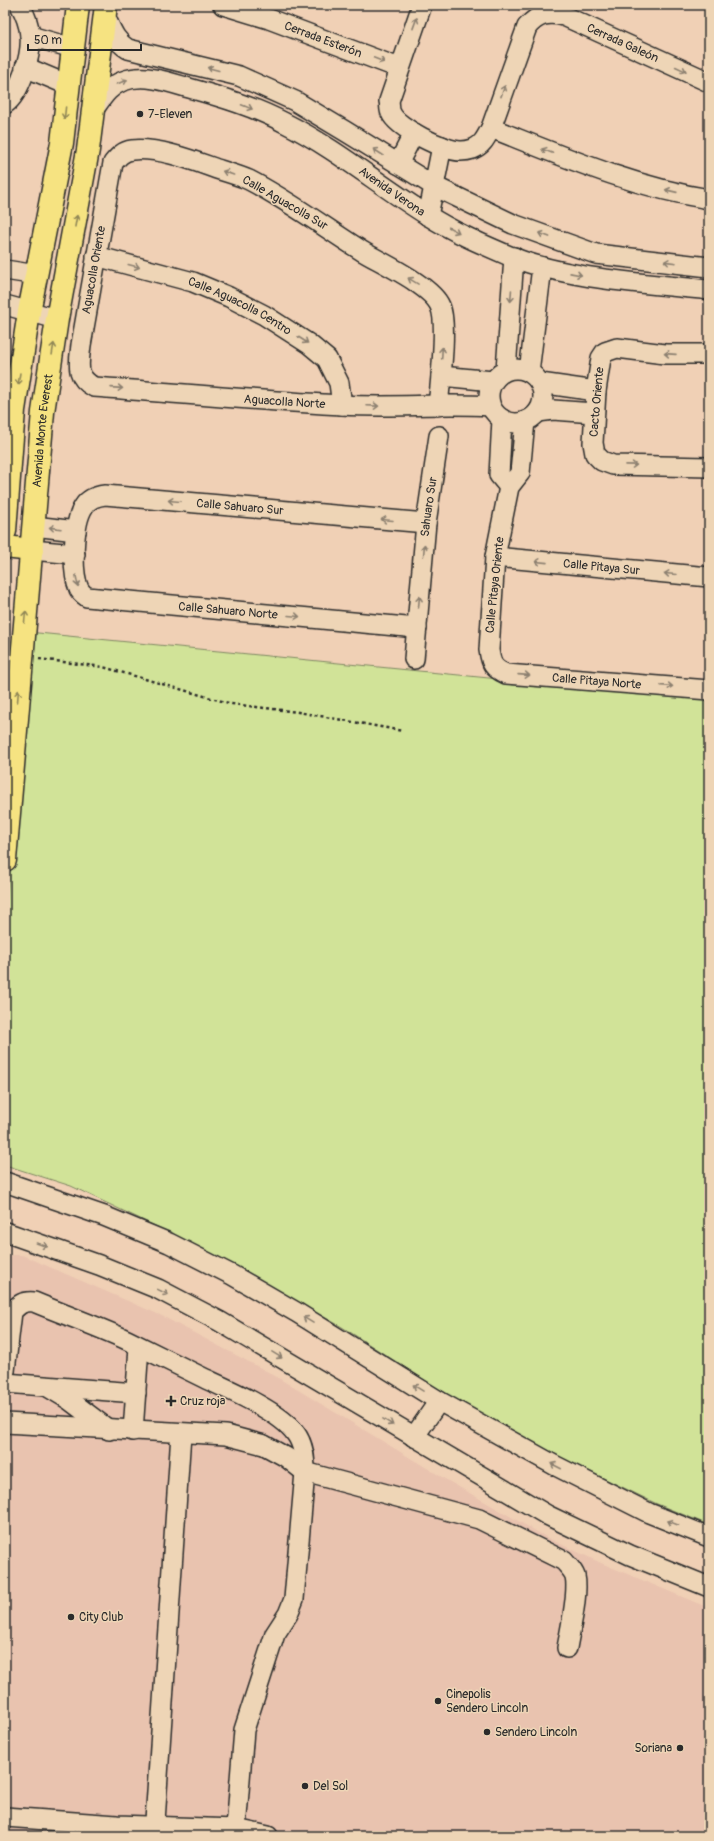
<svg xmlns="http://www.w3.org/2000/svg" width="714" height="1841" font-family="Pangolin,sans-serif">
  <rect width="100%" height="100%" fill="#f0d0b5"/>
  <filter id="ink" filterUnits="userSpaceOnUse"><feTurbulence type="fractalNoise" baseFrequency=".025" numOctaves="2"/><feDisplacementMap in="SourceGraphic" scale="8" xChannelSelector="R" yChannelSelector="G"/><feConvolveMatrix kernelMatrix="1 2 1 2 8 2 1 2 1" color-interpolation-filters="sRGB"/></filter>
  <g filter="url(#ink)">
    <path fill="#e9c3af" d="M 7,1255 L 22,1255 L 160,1315 L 270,1373 L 445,1479 L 548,1538 L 601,1563 L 709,1608 L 709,1836 L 5,1836 L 5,1256 Z"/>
    <path fill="#d1e398" stroke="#7e8762" d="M 28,632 L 709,700 L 709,1525 L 657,1504 L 560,1457 L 500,1426 L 440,1390 L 342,1327 L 195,1245 L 71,1186 L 5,1165 L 5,920 Z"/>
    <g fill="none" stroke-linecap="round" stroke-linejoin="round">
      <defs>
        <g id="minor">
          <path id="s1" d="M 223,5 L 269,19 L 399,68"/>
          <path id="s2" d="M 422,5 L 389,101 C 390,104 389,110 391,113 C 397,128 445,151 461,151 C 464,151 470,150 473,149 C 483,145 486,137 491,128 L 527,27 C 538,14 548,12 564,16 L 709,82"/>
          <path d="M 105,16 C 111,29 115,41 128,49 L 239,76 L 295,101 L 345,131 L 434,186 L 513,224 L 596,254 L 709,267"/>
          <path d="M 30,36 L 73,48"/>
          <path d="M 25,67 L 68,85"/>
          <path d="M 5,104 C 21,92 32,54 30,35 C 29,25 25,14 20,5"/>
          <path id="s3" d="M 94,109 C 102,98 109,86 123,81 C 144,73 169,82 189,88 C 221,97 255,107 285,123 C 335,148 379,185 427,215 C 453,232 484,245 512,257 C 570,280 647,283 709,290"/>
          <path d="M 491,128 C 562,156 633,187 709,199"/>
          <path d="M 398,164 L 414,133"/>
          <path d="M 428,216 L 442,146"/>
          <path id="s4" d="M 96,256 L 193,282 L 229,297 L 264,315 L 309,344 L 327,359 L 339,383 L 342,405"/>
          <path d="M 5,270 L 37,275"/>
          <path d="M 5,305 L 57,319"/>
          <path d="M 709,354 L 665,354 L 617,348 L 605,352 L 601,358 L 596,391 L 593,443 L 595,454 L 602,461 L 613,465 L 709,467"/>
          <circle cx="516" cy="396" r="27"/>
          <path d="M 506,370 L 514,257"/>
          <path d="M 529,372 L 542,267"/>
          <path d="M 441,376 L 493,381"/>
          <path d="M 540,383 L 596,391"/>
          <path id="s5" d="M 438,406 C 440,385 448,323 440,306 C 432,286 382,263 362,251 C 324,227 288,200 249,180 C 240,176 229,173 220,170 C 194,161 159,147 132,150 C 123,151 118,157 113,163 L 81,345 C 79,364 75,377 94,387 C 177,393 260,401 342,405 C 392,408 441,403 490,406"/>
          <path d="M 538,412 L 553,410 L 594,413"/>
          <path d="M 502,419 L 499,475 L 509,487"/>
          <path id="s6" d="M 525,421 L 520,473 L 509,487 L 495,557 L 489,650 C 491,664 493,668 506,674 L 709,690"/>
          <path d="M 34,526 L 76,531"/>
          <path d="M 32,550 L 75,554"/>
          <path id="s7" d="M 495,557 L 709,577"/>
          <path id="s8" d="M 417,628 L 87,597 C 84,595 81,593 79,589 C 71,571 73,522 84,506 C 89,498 97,496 105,495 L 426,523"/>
          <path id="s9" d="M 414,659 L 426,523 L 439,436"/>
          <path d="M 5,1182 L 104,1216 L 169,1243 L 232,1275 L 296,1312 L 439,1401 L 554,1465 L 649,1513 L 709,1537"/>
          <path d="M 5,1232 L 99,1265 L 158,1289 L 219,1321 L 547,1515 L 630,1555 L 709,1587"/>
          <path d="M 5,1371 L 12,1312 C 19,1304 23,1301 34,1302 C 65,1315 97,1326 127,1340 C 153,1353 180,1366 206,1379 C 230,1390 281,1412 296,1434 C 304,1445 305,1459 305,1472"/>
          <path d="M 5,1383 L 136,1393"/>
          <path d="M 48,1387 L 68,1399 L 109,1430"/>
          <path d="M 5,1423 L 226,1435 L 264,1445 L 286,1457 L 305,1472"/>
          <path d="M 133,1431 L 139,1347"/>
          <path d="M 414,1437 L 439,1401"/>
          <path d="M 5,1817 L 117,1825 L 236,1829 L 268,1836"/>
          <path d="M 236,1829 L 244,1730 L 275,1634 L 288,1614 L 294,1599 L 305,1472 L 479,1519 L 564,1561 C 568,1566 573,1570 575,1576 C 579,1593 570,1630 567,1648"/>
          <path d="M 154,1836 L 181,1434"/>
        </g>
        <g id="major">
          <path d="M 5,531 L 14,410 L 29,312 L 62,143 L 78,5"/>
          <path d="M 5,547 L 32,550"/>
          <path id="s10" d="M 5,860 L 43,412 L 57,319 L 88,150 L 106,5"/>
        </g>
      </defs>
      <use href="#minor" stroke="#2b2b2b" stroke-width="22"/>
      <use href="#major" stroke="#2b2b2b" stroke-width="25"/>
      <path stroke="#2b2b2b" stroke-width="2.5" stroke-dasharray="3 3" stroke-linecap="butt" d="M 39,659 L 103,667 L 232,704 L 298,712 L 403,731"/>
      <use href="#minor" stroke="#eed5b6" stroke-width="19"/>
      <use href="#major" stroke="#f6e381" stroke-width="22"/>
    </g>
    <defs><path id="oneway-shaft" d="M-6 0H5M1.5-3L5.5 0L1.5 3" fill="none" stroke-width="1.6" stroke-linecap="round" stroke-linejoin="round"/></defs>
    <g stroke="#8c8070">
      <use href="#oneway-shaft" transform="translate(415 23) rotate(-70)"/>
      <use href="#oneway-shaft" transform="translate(379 60) rotate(21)"/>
      <use href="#oneway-shaft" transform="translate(213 69) rotate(-165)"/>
      <use href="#oneway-shaft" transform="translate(681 69) rotate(25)"/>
      <use href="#oneway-shaft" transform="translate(122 82) rotate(-23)"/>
      <use href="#oneway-shaft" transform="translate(503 91) rotate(-70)"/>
      <use href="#oneway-shaft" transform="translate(247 107) rotate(22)"/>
      <use href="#oneway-shaft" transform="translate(547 151) rotate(-158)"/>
      <use href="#oneway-shaft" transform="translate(378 152) rotate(-147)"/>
      <use href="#oneway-shaft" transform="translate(228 173) rotate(-161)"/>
      <use href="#oneway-shaft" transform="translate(671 191) rotate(-167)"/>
      <use href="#oneway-shaft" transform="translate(454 230) rotate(28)"/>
      <use href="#oneway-shaft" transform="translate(544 235) rotate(-160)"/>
      <use href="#oneway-shaft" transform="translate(670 262) rotate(-173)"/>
      <use href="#oneway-shaft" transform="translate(134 266) rotate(15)"/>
      <use href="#oneway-shaft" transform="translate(576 274) rotate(11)"/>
      <use href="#oneway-shaft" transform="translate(413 281) rotate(-149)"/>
      <use href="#oneway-shaft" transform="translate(511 296) rotate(94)"/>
      <use href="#oneway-shaft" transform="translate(303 340) rotate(33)"/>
      <use href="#oneway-shaft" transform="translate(442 353) rotate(-87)"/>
      <use href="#oneway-shaft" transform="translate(670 354) rotate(-176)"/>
      <use href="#oneway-shaft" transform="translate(117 388) rotate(4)"/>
      <use href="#oneway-shaft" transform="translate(373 406) rotate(2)"/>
      <use href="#oneway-shaft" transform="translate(631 465) rotate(1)"/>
      <use href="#oneway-shaft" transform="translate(174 501) rotate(-175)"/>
      <use href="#oneway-shaft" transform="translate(387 520) rotate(-175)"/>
      <use href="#oneway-shaft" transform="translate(55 528) rotate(-173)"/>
      <use href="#oneway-shaft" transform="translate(424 550) rotate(-85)"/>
      <use href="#oneway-shaft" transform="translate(541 562) rotate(-174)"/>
      <use href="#oneway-shaft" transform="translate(670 574) rotate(-175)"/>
      <use href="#oneway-shaft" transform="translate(77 581) rotate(79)"/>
      <use href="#oneway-shaft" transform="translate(419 602) rotate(-85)"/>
      <use href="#oneway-shaft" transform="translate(294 616) rotate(5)"/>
      <use href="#oneway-shaft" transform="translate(524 675) rotate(4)"/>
      <use href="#oneway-shaft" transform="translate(667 686) rotate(4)"/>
      <use href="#oneway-shaft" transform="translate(42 1245) rotate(19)"/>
      <use href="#oneway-shaft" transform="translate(163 1292) rotate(26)"/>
      <use href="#oneway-shaft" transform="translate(308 1320) rotate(-148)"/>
      <use href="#oneway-shaft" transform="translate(277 1355) rotate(31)"/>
      <use href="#oneway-shaft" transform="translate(418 1388) rotate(-148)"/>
      <use href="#oneway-shaft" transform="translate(388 1422) rotate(31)"/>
      <use href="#oneway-shaft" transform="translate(556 1466) rotate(-153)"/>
      <use href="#oneway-shaft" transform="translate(673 1523) rotate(-158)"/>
    </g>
    <g stroke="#908756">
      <use href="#oneway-shaft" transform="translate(65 113) rotate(96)"/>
      <use href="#oneway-shaft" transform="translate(76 221) rotate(-80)"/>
      <use href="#oneway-shaft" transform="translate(53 349) rotate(-81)"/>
      <use href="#oneway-shaft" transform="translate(19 379) rotate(99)"/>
      <use href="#oneway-shaft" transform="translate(25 617) rotate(-84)"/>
      <use href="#oneway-shaft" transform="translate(18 696) rotate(-85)"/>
    </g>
  </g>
  <g fill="#2b2b2b" stroke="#eed5b6" stroke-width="1.5">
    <circle cx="140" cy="114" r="4"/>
    <path d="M169 1395h4v4h4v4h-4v4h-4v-4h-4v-4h4z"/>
    <circle cx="71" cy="1617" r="4"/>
    <circle cx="438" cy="1701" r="4"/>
    <circle cx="487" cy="1732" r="4"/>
    <circle cx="680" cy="1748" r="4"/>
    <circle cx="305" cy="1786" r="4"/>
  </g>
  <g text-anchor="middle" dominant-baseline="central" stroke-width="3" stroke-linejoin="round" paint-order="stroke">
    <g font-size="12" fill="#2b2b2b" stroke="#eed5b6">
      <text stroke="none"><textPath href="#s1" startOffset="106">Cerrada Esterón</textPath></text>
      <text stroke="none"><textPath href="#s2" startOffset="449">Cerrada Galeón</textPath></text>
      <text stroke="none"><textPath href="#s3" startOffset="338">Avenida Verona</textPath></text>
      <text transform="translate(285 203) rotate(30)">Calle Aguacolla Sur</text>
      <text transform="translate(94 270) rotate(-80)">Aguacolla Oriente</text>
      <text stroke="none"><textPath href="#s4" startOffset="153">Calle Aguacolla Centro</textPath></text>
      <text stroke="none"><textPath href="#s5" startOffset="900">Aguacolla Norte</textPath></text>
      <text transform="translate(597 402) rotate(-85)">Cacto Oriente</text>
      <text stroke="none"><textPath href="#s10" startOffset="431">Avenida Monte Everest</textPath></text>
      <text stroke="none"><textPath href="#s9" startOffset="153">Sahuaro Sur</textPath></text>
      <text stroke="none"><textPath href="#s8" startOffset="588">Calle Sahuaro Sur</textPath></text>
      <text stroke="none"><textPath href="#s7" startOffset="107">Calle Pitaya Sur</textPath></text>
      <text transform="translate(495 585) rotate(-84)">Calle Pitaya Oriente</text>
      <text transform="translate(228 611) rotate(5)">Calle Sahuaro Norte</text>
      <text stroke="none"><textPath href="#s6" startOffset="357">Calle Pitaya Norte</textPath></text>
    </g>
    <g font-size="12" fill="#2b2b2b" stroke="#eed5b6" text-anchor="start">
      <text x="148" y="114">7-Eleven</text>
      <text x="180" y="1401">Cruz roja</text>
      <text x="79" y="1617">City Club</text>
      <text x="446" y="1694">Cinepolis<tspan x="446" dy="14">Sendero Lincoln</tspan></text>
      <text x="495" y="1732">Sendero Lincoln</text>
      <text x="672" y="1748" text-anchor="end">Soriana</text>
      <text x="313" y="1786">Del Sol</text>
    </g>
  </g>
  <rect width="714" height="1841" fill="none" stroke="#eed5b6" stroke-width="20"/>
  <rect x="10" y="10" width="694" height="1821" fill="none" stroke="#2b2b2b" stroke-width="1.5" filter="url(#ink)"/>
  <path d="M28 44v6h113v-6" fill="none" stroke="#2b2b2b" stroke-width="2"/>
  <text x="34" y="44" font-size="12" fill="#2b2b2b" stroke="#eed5b6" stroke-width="3" paint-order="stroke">50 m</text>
</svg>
